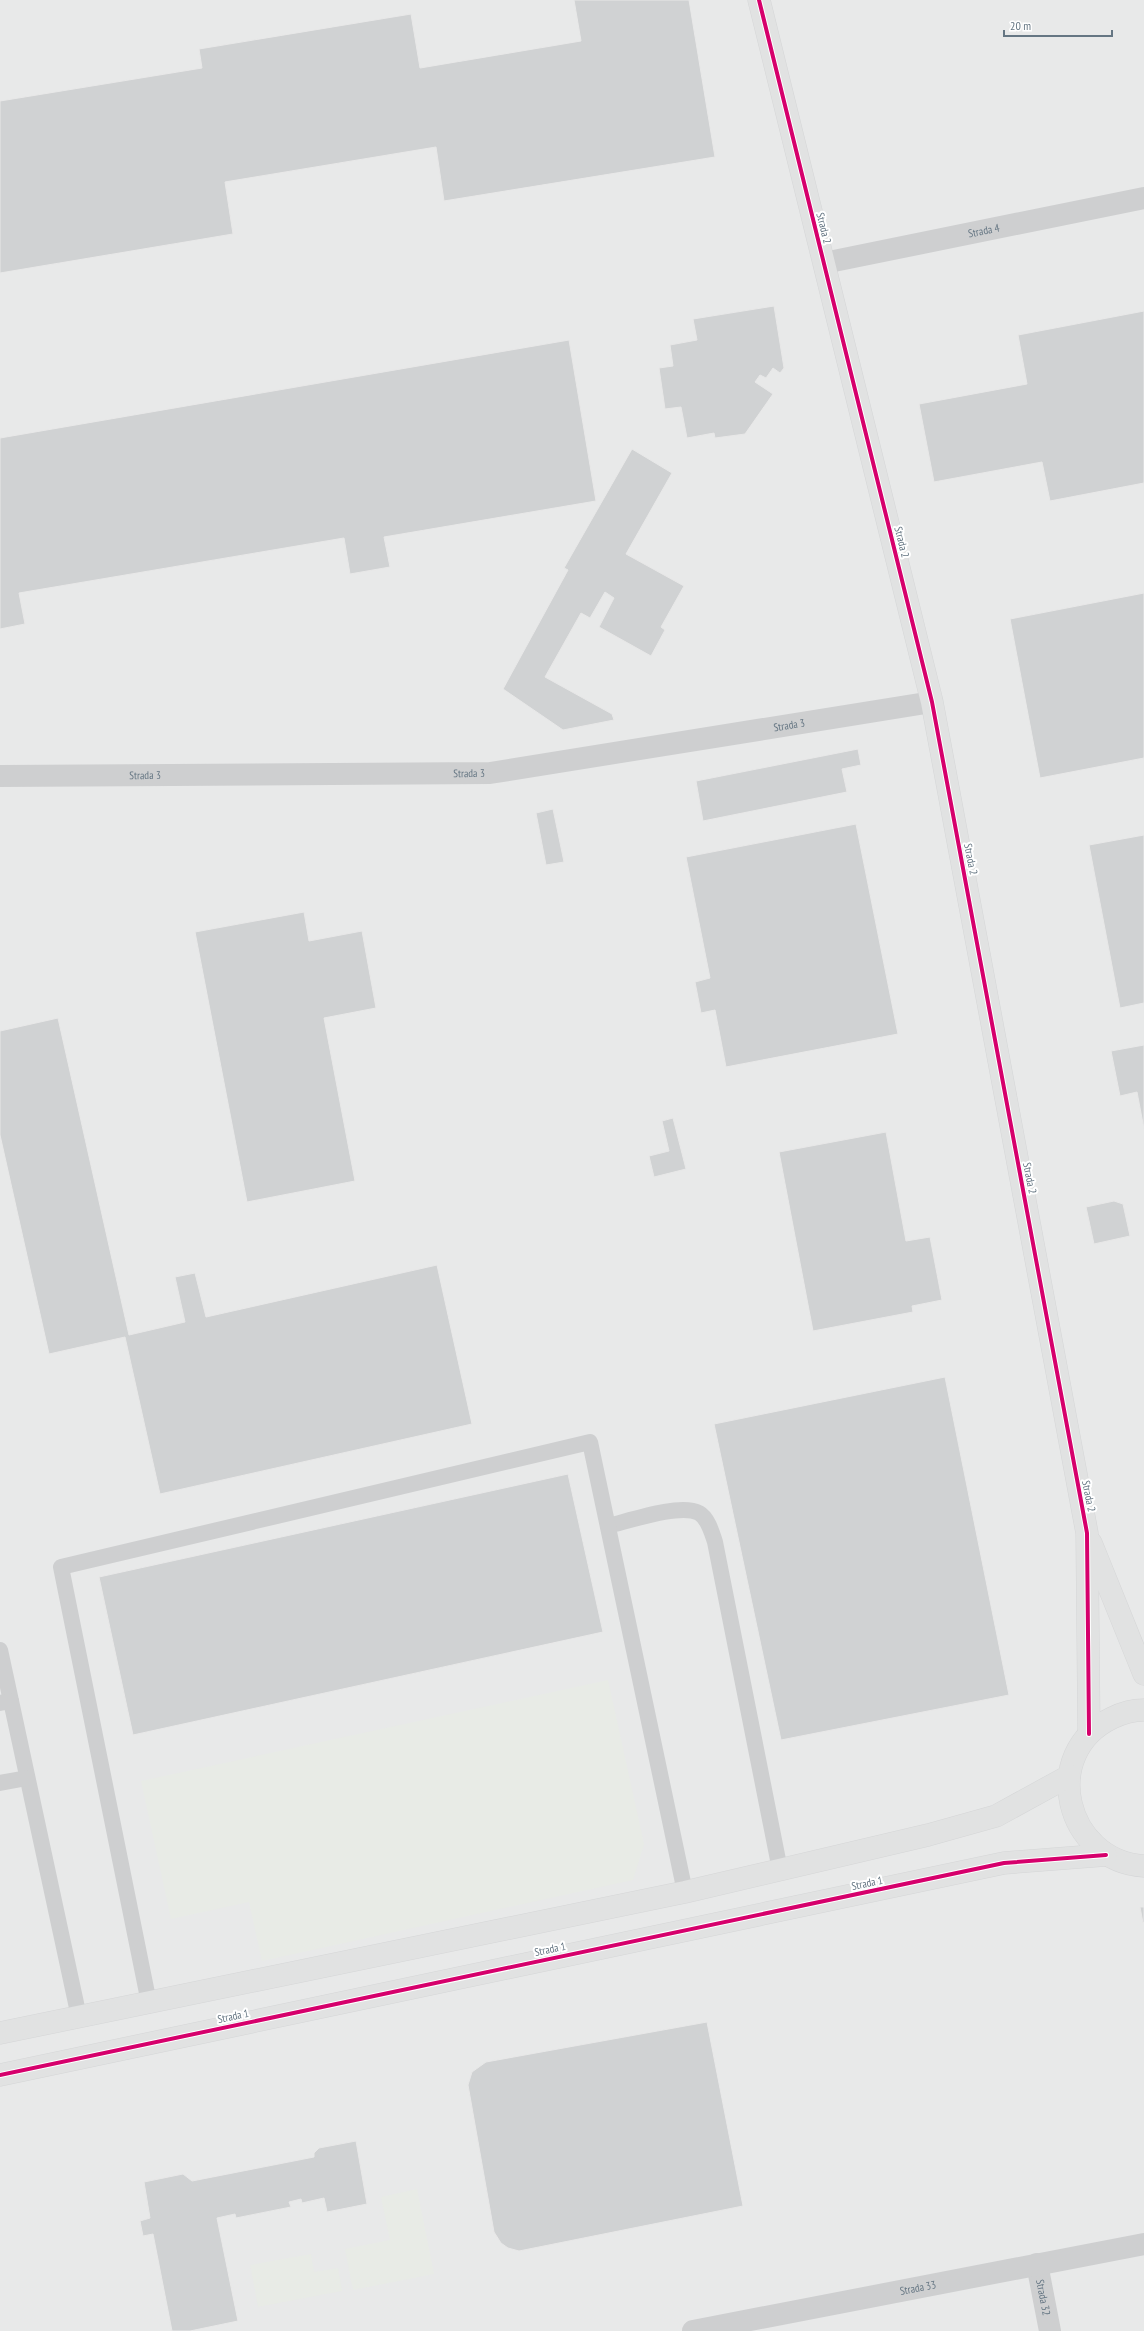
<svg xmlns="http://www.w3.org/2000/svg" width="1144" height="2331" font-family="'PT Sans Narrow',sans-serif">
  <rect width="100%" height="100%" fill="#f9f9f9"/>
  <rect fill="#e8e9e9" x="0" y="0" width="1144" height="2331"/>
  <g fill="#e8ebe6">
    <path d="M 608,1680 L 644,1844 L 633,1880 L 262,1961 L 249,1902 L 171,1919 L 141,1781 Z"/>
    <path d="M 417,2189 L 434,2274 L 353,2290 L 345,2249 L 390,2240 L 381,2197 Z"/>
    <path d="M 311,2254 L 314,2272 L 338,2268 L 342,2291 L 258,2307 L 250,2265 Z"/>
  </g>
  <g fill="#d0d2d3" stroke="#e8e8e8">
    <path d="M 574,0 L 689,0 L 715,157 L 444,201 L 436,147 L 225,182 L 233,234 L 0,273 L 0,101 L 202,68 L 199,49 L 411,14 L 420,68 L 581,41 Z"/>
    <path d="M 774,306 L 784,368 L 780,373 L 773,368 L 766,378 L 760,375 L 755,382 L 773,394 L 745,434 L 715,438 L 714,433 L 687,438 L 681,407 L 665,409 L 659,368 L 673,366 L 670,345 L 697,340 L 693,319 Z"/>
    <path d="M 1144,311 L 1144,483 L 1050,501 L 1042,462 L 934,482 L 919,404 L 1027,384 L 1018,335 Z"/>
    <path d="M 569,340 L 596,501 L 384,537 L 390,567 L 350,574 L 344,538 L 19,593 L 25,624 L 0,629 L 0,438 Z"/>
    <path d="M 632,449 L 672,473 L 626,554 L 684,586 L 661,627 L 665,630 L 651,656 L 599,627 L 614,598 L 605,592 L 590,618 L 581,613 L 545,677 L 612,714 L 614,720 L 563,730 L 503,689 L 568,570 L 564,568 Z"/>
    <path d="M 1144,593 L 1144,758 L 1040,778 L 1010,619 Z"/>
    <path d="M 858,749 L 861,765 L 842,769 L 847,792 L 703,821 L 696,781 Z"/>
    <path d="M 553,809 L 564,862 L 546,865 L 536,813 Z"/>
    <path d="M 856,824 L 898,1034 L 726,1067 L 715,1010 L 701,1013 L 695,982 L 710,978 L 686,857 Z"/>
    <path d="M 1144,835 L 1144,1003 L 1120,1008 L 1089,845 Z"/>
    <path d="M 304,912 L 309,941 L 362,931 L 376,1008 L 324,1018 L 355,1181 L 247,1202 L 195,932 Z"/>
    <path d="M 58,1018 L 129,1335 L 185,1322 L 175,1277 L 195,1273 L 206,1317 L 437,1265 L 472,1424 L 160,1494 L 125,1337 L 49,1354 L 0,1135 L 0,1031 Z"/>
    <path d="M 1144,1045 L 1144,1129 L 1137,1092 L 1120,1096 L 1111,1051 Z"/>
    <path d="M 673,1118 L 686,1169 L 654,1177 L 649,1156 L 669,1151 L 662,1121 Z"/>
    <path d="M 886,1132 L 906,1241 L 930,1237 L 942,1300 L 912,1306 L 913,1312 L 813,1331 L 779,1152 Z"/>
    <path d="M 1114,1201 L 1123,1204 L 1130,1236 L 1094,1244 L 1086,1207 Z"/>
    <path d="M 945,1377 L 1009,1695 L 781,1740 L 714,1424 Z"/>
    <path d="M 568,1474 L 603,1632 L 133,1735 L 99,1577 Z"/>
    <path d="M 1140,1907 L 1144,1907 L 1144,1922 L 1143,1923 Z"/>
    <path d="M 707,2022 L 743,2206 L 519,2251 L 508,2248 L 501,2243 L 494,2232 L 468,2085 L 472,2072 L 486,2062 Z"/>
    <path d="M 356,2141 L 367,2204 L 327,2212 L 324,2198 L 302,2203 L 301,2199 L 289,2202 L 291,2207 L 236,2218 L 235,2214 L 217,2218 L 238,2321 L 190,2331 L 172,2331 L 153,2234 L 143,2236 L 140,2221 L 150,2218 L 144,2182 L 183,2174 L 192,2181 L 314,2157 L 314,2153 L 319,2148 Z"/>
  </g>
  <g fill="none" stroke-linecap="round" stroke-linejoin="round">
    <defs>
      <g id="secondary">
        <path d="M 759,0 L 932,702 L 1087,1533 L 1089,1734"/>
        <path d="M 1091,1543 L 1144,1674"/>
        <path d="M 1144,1710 C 1133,1710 1122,1713 1112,1718 C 1039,1753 1065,1861 1144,1866"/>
        <path d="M 0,2033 L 685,1892 L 928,1835 L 996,1816 L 1069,1776"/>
        <path d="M 0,2075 L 1004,1863 L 1106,1855"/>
      </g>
    </defs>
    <use href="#secondary" stroke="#d5d6d7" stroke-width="23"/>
    <g stroke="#cecfd0" stroke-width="16">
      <path d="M 608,1526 C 629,1521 680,1503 699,1513 C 708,1518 712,1533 715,1542 L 780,1870"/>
      <path d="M 0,1650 L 11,1701"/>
      <path d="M 0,1703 L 11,1701 L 79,2017"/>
      <path d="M 0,1783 L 27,1778"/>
      <path d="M 149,2003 L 61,1567 L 590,1442 L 685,1892"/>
    </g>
    <g stroke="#cecfd0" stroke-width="22">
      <path id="s1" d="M 824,263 L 1144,198"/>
      <path id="s2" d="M 0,776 L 490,773 L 932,702"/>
      <path id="s3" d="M 1037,2264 L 1050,2331"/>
      <path id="s4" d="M 693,2331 L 1144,2244"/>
    </g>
    <use href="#secondary" stroke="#e1e2e2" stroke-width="22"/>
    <defs>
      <g id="cycleway">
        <path d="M 759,0 L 932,702 L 1087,1533 L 1089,1734"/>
        <path d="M 0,2075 L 1004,1863 L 1106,1855"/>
      </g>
    </defs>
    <use href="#cycleway" stroke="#fff" stroke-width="6"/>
    <use href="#cycleway" stroke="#d6006c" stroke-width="4"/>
  </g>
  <g text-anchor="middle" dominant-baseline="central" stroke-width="4" stroke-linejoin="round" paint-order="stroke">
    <g font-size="11" fill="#657683" stroke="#fff">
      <text transform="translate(824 228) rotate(76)">Strada 2</text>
      <text stroke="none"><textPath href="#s1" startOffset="163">Strada 4</textPath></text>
      <text transform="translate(902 542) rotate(76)">Strada 2</text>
      <text stroke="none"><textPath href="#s2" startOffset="793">Strada 3</textPath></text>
      <text stroke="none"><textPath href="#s2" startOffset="469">Strada 3</textPath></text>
      <text stroke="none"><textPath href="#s2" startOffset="145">Strada 3</textPath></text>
      <text transform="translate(971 859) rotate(79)">Strada 2</text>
      <text transform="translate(1030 1178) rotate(79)">Strada 2</text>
      <text transform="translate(1089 1496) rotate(79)">Strada 2</text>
      <text transform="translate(867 1883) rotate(-12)">Strada 1</text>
      <text transform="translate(550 1949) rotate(-12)">Strada 1</text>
      <text transform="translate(233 2016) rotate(-12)">Strada 1</text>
      <text stroke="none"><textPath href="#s4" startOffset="229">Strada 33</textPath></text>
      <text stroke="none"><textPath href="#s3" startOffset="34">Strada 32</textPath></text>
    </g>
  </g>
  <path d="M1004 30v6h108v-6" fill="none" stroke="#657683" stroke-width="2"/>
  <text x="1010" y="30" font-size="12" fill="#657683" stroke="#ffffff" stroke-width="3" paint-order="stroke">20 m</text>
</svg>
